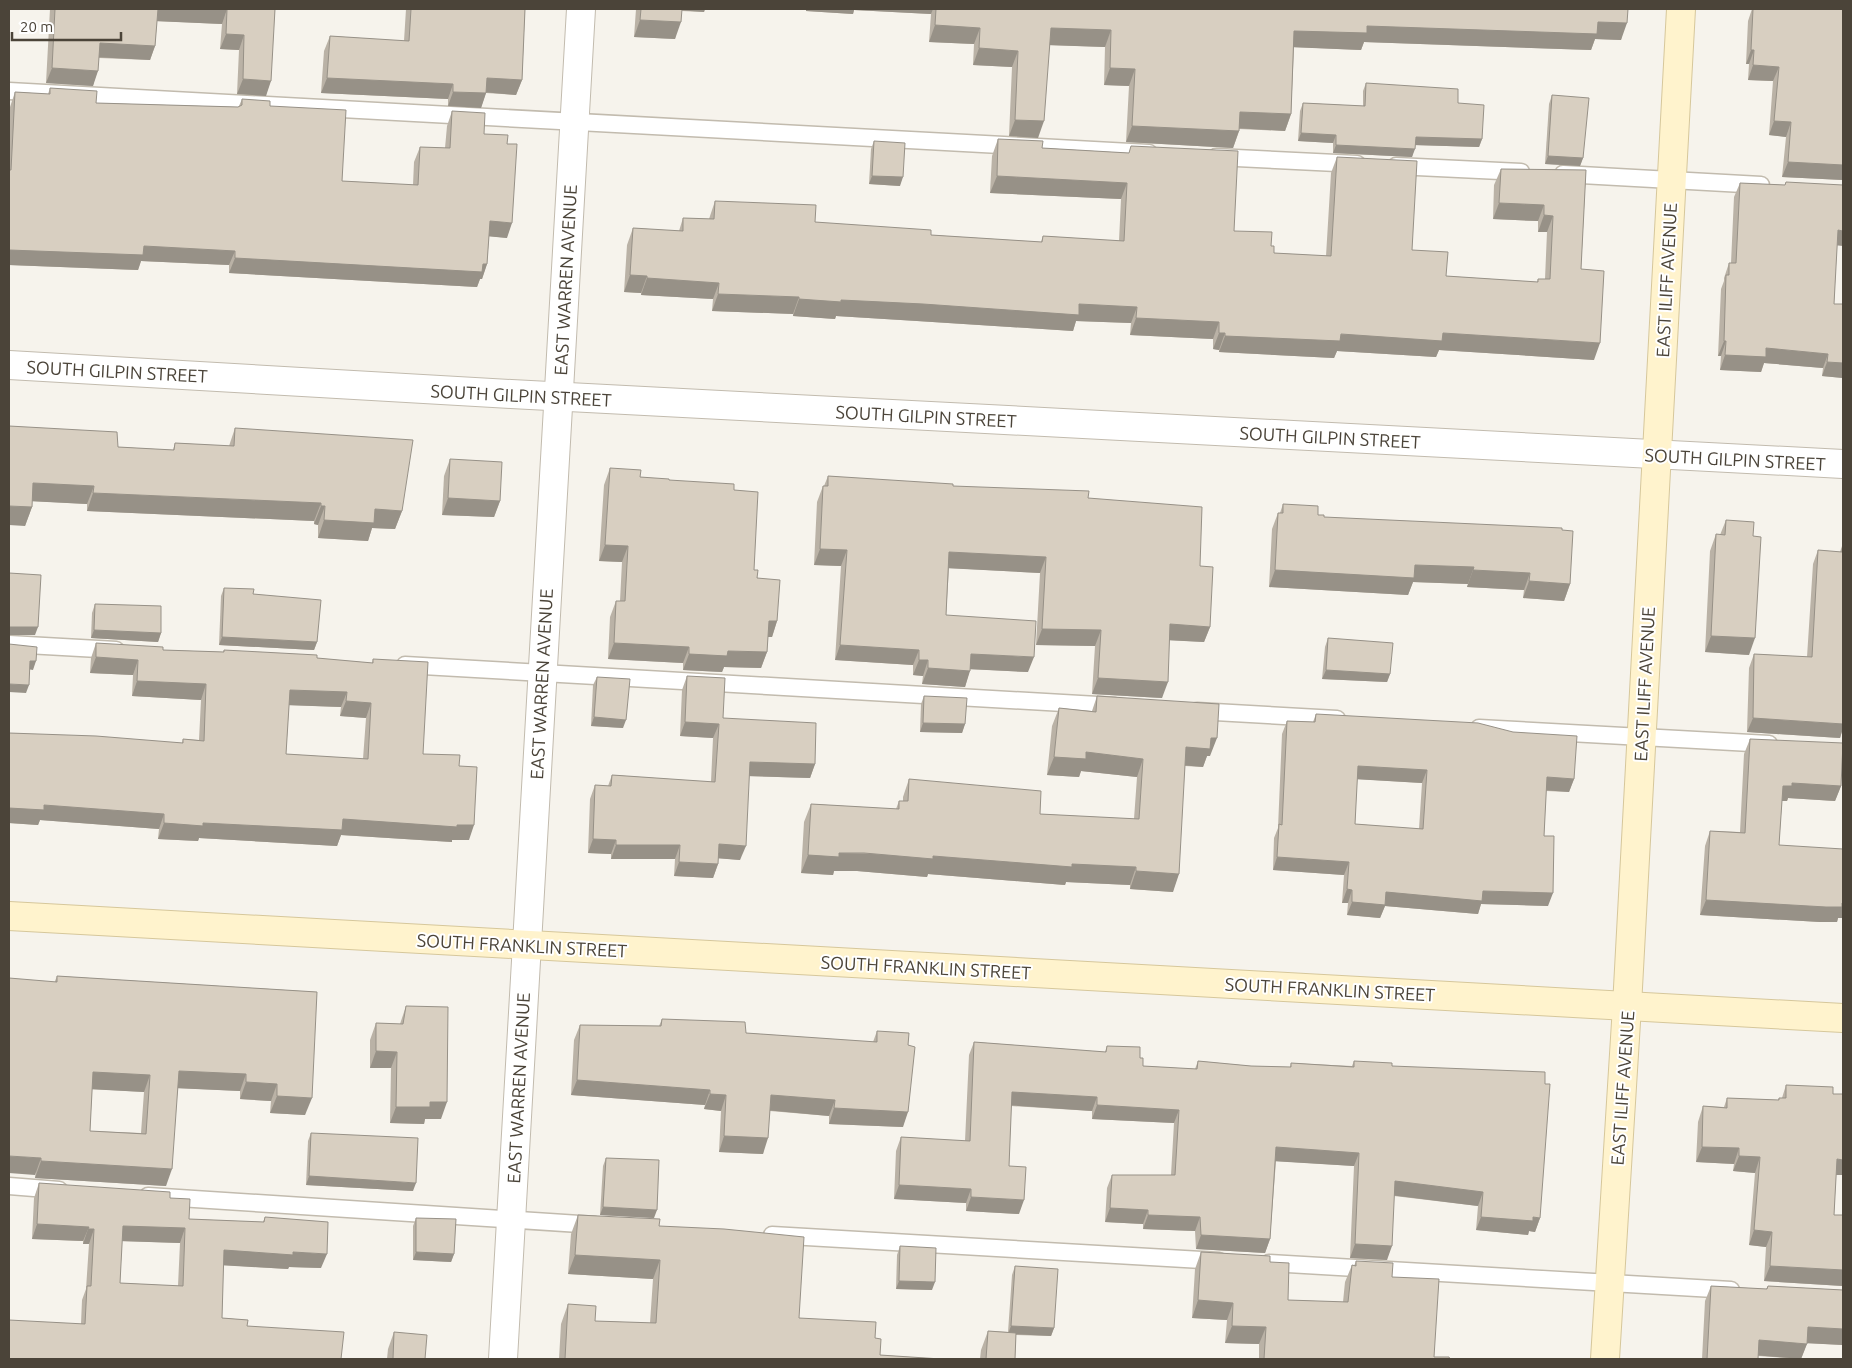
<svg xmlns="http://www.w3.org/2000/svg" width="1852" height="1368" font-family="Ubuntu,sans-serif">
  <rect width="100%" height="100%" fill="#f6f3ec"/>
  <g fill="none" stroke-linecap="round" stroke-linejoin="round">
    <defs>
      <g id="lane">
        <path d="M 9,91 L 1149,153"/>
        <path d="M 1216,157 L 1357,164"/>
        <path d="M 1396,166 L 1521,172"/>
        <path d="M 1563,174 L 1761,185"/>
        <path d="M 9,644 L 116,650"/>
        <path d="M 405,665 L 1115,706"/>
        <path d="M 1197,711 L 1337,719"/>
        <path d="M 1479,728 L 1769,744"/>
        <path d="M 9,1186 L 59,1190"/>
        <path d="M 148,1196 L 595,1225"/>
        <path d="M 772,1235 L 1219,1261"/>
        <path d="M 1269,1263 L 1731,1290"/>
      </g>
      <g id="street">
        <path d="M 9,365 L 511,394 L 1843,464"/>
        <path d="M 503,1359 L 581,9"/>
      </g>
      <g id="secondary">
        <path d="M 9,916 L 1843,1018"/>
        <path d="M 1605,1359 L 1627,1006 L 1681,9"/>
      </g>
    </defs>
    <use href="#lane" stroke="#c2bbae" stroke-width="19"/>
    <use href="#street" stroke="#c2bbae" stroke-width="30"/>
    <use href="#secondary" stroke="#d6c79b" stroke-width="30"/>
    <use href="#lane" stroke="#fff" stroke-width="16"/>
    <use href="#street" stroke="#fff" stroke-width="28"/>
    <use href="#secondary" stroke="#fff3cd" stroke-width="28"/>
  </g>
  <g fill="#bab2a6" fill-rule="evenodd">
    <path d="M 50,9 L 275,9 L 266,96 L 237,94 L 239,50 L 220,49 L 222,24 L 157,21 L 155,46 L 150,60 L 99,58 L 93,86 L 46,83 Z"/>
    <path d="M 406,9 L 525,9 L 522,80 L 516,95 L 486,93 L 481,108 L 448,106 L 448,99 L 321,93 L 324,51 L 330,36 L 404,41 Z"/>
    <path d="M 636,9 L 705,9 L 704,12 L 681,11 L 675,39 L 634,37 Z"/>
    <path d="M 806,9 L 1628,9 L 1621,40 L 1595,39 L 1591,50 L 1364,42 L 1361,50 L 1294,47 L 1291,114 L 1285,131 L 1239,129 L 1239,131 L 1233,148 L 1126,142 L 1129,86 L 1104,85 L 1105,47 L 1050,45 L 1038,138 L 1009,136 L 1012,67 L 973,65 L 974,44 L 929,42 L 931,14 L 854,10 L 853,14 L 806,11 Z"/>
    <path d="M 1752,9 L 1843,9 L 1843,180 L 1782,177 L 1786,137 L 1769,135 L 1773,81 L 1748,80 L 1749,64 L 1746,64 L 1748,21 Z"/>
    <path d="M 1366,83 L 1458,103 L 1482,139 L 1479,147 L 1415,145 L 1412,157 L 1333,153 L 1333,143 L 1298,141 L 1300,111 L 1303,103 L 1363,106 L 1363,91 Z"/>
    <path d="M 50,88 L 96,103 L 238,107 L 239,106 L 242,99 L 270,106 L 342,181 L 413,185 L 414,162 L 420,147 L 445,148 L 447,126 L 452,111 L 484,134 L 507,238 L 489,236 L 487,264 L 482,279 L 480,279 L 477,287 L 229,273 L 229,265 L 141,261 L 138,270 L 9,265 L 9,124 L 10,107 L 15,92 L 48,94 Z"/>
    <path d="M 1552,95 L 1583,158 L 1580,166 L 1545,164 L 1549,104 Z"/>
    <path d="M 998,139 L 1042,148 L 1129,153 L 1234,231 L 1271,246 L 1274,253 L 1326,256 L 1331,173 L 1337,157 L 1412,250 L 1446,276 L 1537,282 L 1538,279 L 1545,279 L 1547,232 L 1538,232 L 1538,221 L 1493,219 L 1494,185 L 1501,169 L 1586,170 L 1581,269 L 1594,360 L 1439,350 L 1436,357 L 1337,351 L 1334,358 L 1219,352 L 1219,350 L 1213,349 L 1213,339 L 1130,335 L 1131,323 L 1076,321 L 1073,331 L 917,321 L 836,316 L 835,319 L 793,316 L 793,314 L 712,311 L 713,299 L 641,295 L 641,293 L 624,292 L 627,245 L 633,228 L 679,231 L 683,218 L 709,219 L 715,201 L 815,222 L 931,235 L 1041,242 L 1043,236 L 1119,241 L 1121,199 L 990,193 L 992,156 Z"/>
    <path d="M 874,141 L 900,186 L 869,184 L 871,149 Z"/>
    <path d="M 1786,182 L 1837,245 L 1834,304 L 1843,304 L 1843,378 L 1822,376 L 1823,368 L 1764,363 L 1761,372 L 1720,370 L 1721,356 L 1718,356 L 1721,289 L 1724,281 L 1724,278 L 1729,263 L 1731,263 L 1734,197 L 1740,183 L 1785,185 Z"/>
    <path d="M 9,426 L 118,447 L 173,450 L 175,443 L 229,446 L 235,428 L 402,511 L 395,529 L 372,528 L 368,541 L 318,538 L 318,525 L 314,524 L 314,521 L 87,511 L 87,504 L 32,501 L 32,507 L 25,526 Z"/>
    <path d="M 450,459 L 500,501 L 494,517 L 442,515 L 444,476 Z"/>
    <path d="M 610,468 L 640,477 L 734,490 L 754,570 L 777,621 L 772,637 L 768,637 L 767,652 L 761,668 L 724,667 L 722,672 L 683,670 L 683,663 L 608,659 L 610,617 L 616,601 L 620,601 L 622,562 L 599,561 L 604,485 Z"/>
    <path d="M 828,476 L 1088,498 L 1200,566 L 1210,627 L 1204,642 L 1169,640 L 1162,698 L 1092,694 L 1095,646 L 1036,645 L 1040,573 L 949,568 L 946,615 L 1028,672 L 970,669 L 965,687 L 922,684 L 923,676 L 913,675 L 913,665 L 835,660 L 841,566 L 814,565 L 817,502 L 823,486 L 824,486 Z"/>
    <path d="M 1283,504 L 1324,517 L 1570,584 L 1564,601 L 1523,598 L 1524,590 L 1467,587 L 1468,584 L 1413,582 L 1408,595 L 1269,587 L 1272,529 L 1278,513 L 1280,513 Z"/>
    <path d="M 1726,520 L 1753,536 L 1749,655 L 1705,652 L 1710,551 L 1716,534 L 1720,535 Z"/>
    <path d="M 1843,543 L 1843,728 L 1840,738 L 1747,732 L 1749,668 L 1754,654 L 1807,657 L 1813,564 L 1818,550 L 1840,552 Z"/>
    <path d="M 224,588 L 317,642 L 314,650 L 219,645 L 221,596 Z"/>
    <path d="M 95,604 L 161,633 L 158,642 L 91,638 L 92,613 Z"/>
    <path d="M 1328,638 L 1390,674 L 1387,682 L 1322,679 L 1325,647 Z"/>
    <path d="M 96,643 L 163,650 L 223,652 L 224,650 L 372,663 L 373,659 L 423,754 L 459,766 L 469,840 L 452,840 L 452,842 L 341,835 L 337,846 L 199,838 L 198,841 L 158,839 L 159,829 L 40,820 L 38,825 L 9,823 L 9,733 L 182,743 L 183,739 L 199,740 L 201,700 L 132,696 L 133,675 L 90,673 L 91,658 ZM 289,705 L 341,707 L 340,716 L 366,718 L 363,759 L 286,754 Z"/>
    <path d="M 687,676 L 723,718 L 815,764 L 810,778 L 749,776 L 740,860 L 718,858 L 718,864 L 713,878 L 674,876 L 675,859 L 611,859 L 611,854 L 588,853 L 590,799 L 595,785 L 608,786 L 612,775 L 711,782 L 713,738 L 680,736 L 682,690 Z"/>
    <path d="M 597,677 L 623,728 L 591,726 L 593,685 Z"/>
    <path d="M 924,696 L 965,724 L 962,733 L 920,732 L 921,704 Z"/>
    <path d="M 1097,696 L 1210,756 L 1207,756 L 1203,767 L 1185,766 L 1173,892 L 1130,889 L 1130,885 L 1066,882 L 1065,885 L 928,874 L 927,877 L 857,871 L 834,871 L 833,875 L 801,873 L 804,822 L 811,804 L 896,809 L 899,801 L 903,801 L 903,797 L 909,779 L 1040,814 L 1134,819 L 1137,777 L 1081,771 L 1079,777 L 1047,775 L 1052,726 L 1059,708 L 1092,711 Z"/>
    <path d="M 1316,714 L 1574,779 L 1569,792 L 1546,791 L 1544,836 L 1548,906 L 1481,904 L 1478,914 L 1385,906 L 1380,918 L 1347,915 L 1348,903 L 1342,903 L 1344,875 L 1273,870 L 1274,838 L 1278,828 L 1282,734 L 1287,721 L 1313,722 ZM 1357,779 L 1422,783 L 1419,829 L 1355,824 Z"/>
    <path d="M 1750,739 L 1841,786 L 1835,801 L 1788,798 L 1787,801 L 1782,801 L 1779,845 L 1838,918 L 1837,922 L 1820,922 L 1700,915 L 1705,846 L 1710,831 L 1740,832 L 1744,754 Z"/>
    <path d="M 57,976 L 317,992 L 305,1115 L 270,1113 L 271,1101 L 240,1099 L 240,1091 L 178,1088 L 166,1186 L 35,1178 L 55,981 ZM 92,1089 L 144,1092 L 141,1133 L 90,1131 Z"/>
    <path d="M 406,1006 L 441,1119 L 425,1119 L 424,1124 L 390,1123 L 391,1068 L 370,1068 L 370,1040 L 376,1023 L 400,1024 Z"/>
    <path d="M 662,1019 L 746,1033 L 873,1042 L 877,1031 L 908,1045 L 903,1127 L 829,1124 L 829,1116 L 770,1111 L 763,1154 L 719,1152 L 721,1111 L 704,1109 L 705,1105 L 571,1095 L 574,1040 L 580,1025 L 659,1026 Z"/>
    <path d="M 974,1042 L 1105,1052 L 1107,1046 L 1140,1058 L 1143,1066 L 1195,1069 L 1198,1061 L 1251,1066 L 1290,1067 L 1291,1063 L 1352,1066 L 1354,1061 L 1392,1066 L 1540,1218 L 1535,1232 L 1529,1231 L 1528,1235 L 1476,1230 L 1478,1206 L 1394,1196 L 1387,1260 L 1350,1258 L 1354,1166 L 1276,1161 L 1270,1239 L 1265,1253 L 1196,1249 L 1195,1231 L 1143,1229 L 1143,1224 L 1105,1222 L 1107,1188 L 1112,1175 L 1171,1175 L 1174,1123 L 1092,1119 L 1092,1111 L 1011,1106 L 1009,1166 L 1019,1214 L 966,1211 L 966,1203 L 894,1199 L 896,1151 L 901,1137 L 965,1141 L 969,1055 Z"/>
    <path d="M 1786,1085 L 1833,1094 L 1836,1175 L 1834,1215 L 1843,1215 L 1843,1286 L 1764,1281 L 1766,1247 L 1749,1245 L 1755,1173 L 1733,1171 L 1734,1164 L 1696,1162 L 1698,1122 L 1703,1106 L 1724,1107 L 1727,1098 L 1778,1100 L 1779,1098 L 1782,1098 Z"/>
    <path d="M 311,1133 L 413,1191 L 306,1185 L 308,1141 Z"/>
    <path d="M 606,1158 L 654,1218 L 600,1215 L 603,1166 Z"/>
    <path d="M 39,1183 L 170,1198 L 189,1219 L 263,1222 L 265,1217 L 321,1268 L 289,1267 L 288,1269 L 223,1265 L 222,1318 L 248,1320 L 81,1324 L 82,1300 L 86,1289 L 89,1244 L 83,1244 L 83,1241 L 32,1239 L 34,1198 ZM 122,1241 L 180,1243 L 178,1286 L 120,1283 Z"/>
    <path d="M 578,1215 L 659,1226 L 799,1318 L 875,1338 L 880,1355 L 941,1359 L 559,1359 L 561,1324 L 568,1304 L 595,1321 L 650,1323 L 653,1279 L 568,1274 L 571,1234 Z"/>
    <path d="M 416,1218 L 454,1254 L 451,1262 L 413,1260 L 413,1226 Z"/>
    <path d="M 900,1246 L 932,1290 L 896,1289 L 897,1255 Z"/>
    <path d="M 1201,1252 L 1270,1262 L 1288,1300 L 1343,1302 L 1345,1282 L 1352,1265 L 1354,1266 L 1356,1261 L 1392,1277 L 1434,1357 L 1450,1359 L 1259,1359 L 1259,1344 L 1225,1343 L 1227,1320 L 1192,1318 L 1195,1269 Z"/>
    <path d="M 1015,1266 L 1054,1328 L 1051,1336 L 1016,1335 L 1015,1359 L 980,1359 L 981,1350 L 988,1331 L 1008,1332 L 1012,1275 Z"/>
    <path d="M 1711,1286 L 1766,1289 L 1768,1286 L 1843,1290 L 1843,1345 L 1807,1343 L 1801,1359 L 1758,1356 L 1758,1359 L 1702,1359 L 1705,1301 Z"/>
    <path d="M 394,1332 L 425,1359 L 387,1359 L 388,1349 Z"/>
  </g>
  <g fill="#979187">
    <path d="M 157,9 L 227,9 L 222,24 L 153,21 Z"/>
    <path d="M 677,9 L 705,9 L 704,12 L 676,10 Z"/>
    <path d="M 806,9 L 933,9 L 931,14 L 854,10 L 853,14 L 806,11 Z"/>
    <path d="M 640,20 L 681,22 L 675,39 L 634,37 Z"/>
    <path d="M 1598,22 L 1627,23 L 1621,40 L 1595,39 L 1591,50 L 1364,42 L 1361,50 L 1288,47 L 1294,31 L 1367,26 Z"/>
    <path d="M 935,25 L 980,28 L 974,44 L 929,42 Z"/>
    <path d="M 1051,28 L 1111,30 L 1105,47 L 1045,45 Z"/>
    <path d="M 226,34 L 244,35 L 239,50 L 220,49 Z"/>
    <path d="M 100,43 L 155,46 L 150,60 L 94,57 Z"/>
    <path d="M 979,48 L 1018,51 L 1012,67 L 973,65 Z"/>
    <path d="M 1751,50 L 1754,50 L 1749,64 L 1746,64 Z"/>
    <path d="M 1753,65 L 1779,67 L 1773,81 L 1748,80 Z"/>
    <path d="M 52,68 L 98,71 L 93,86 L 46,83 Z"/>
    <path d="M 1110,68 L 1135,69 L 1129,86 L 1104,85 Z"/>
    <path d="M 327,78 L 453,84 L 448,99 L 321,93 Z"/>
    <path d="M 487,78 L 522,80 L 516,95 L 482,92 Z"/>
    <path d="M 243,79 L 271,81 L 266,96 L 237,94 Z"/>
    <path d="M 453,92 L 486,93 L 481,108 L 448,106 Z"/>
    <path d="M 1240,112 L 1291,114 L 1285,131 L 1234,128 Z"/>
    <path d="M 1015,120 L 1044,121 L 1038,138 L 1009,136 Z"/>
    <path d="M 1774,121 L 1791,122 L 1786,137 L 1769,135 Z"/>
    <path d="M 1132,126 L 1239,131 L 1233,148 L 1126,142 Z"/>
    <path d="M 1301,133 L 1336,135 L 1333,143 L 1298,141 Z"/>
    <path d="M 1416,137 L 1482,139 L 1479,147 L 1413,145 Z"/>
    <path d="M 1336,145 L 1415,149 L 1412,157 L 1333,153 Z"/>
    <path d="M 1548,156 L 1583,158 L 1580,166 L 1545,164 Z"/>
    <path d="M 1788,162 L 1843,165 L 1843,180 L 1782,177 Z"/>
    <path d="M 872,176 L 903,177 L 900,186 L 869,184 Z"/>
    <path d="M 997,176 L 1127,183 L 1121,199 L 990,193 Z"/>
    <path d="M 1499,203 L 1544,205 L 1538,221 L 1493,219 Z"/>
    <path d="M 1544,215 L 1553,216 L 1547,232 L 1538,232 Z"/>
    <path d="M 490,221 L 512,223 L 507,238 L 485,236 Z"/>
    <path d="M 1838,230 L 1843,231 L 1843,246 L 1833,245 Z"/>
    <path d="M 144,246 L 235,251 L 229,265 L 141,261 L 138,270 L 9,265 L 9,250 Z"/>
    <path d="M 235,258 L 483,264 L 487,264 L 482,279 L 480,279 L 477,287 L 229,273 Z"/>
    <path d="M 630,275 L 647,276 L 641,293 L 624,292 Z"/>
    <path d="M 647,278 L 719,283 L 713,299 L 641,295 Z"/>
    <path d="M 718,294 L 799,297 L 793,314 L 712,311 Z"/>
    <path d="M 799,299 L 1079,304 L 1137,307 L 1131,323 L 1076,321 L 1073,331 L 917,321 L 836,316 L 835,319 L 793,316 Z"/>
    <path d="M 1136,318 L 1219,322 L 1213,339 L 1130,335 Z"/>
    <path d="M 1219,333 L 1225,333 L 1219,350 L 1213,349 Z"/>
    <path d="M 1443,333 L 1600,343 L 1594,360 L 1439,350 L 1436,357 L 1337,351 L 1334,358 L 1219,352 L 1225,336 Z"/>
    <path d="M 1724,341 L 1726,341 L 1721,356 L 1718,356 Z"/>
    <path d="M 1766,348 L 1828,354 L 1823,368 L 1764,363 L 1761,372 L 1720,370 L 1725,355 Z"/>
    <path d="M 1827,362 L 1843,363 L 1843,378 L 1822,376 Z"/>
    <path d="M 33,483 L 94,486 L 87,504 L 27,501 Z"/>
    <path d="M 93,493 L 321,503 L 314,521 L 87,511 Z"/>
    <path d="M 448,498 L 500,501 L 494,517 L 442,515 Z"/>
    <path d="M 9,506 L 32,507 L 25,526 L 9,525 Z"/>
    <path d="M 321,506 L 325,506 L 318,525 L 314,524 Z"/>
    <path d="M 375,509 L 402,511 L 395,529 L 372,528 L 368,541 L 318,538 L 324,520 Z"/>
    <path d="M 605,545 L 628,546 L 622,562 L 599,561 Z"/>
    <path d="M 820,549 L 847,550 L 841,566 L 814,565 Z"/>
    <path d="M 949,552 L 1046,557 L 1040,573 L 944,568 Z"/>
    <path d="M 1415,565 L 1474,567 L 1468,584 L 1413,582 L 1408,595 L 1269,587 L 1275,570 Z"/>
    <path d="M 1473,570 L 1530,573 L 1524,590 L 1467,587 Z"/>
    <path d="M 1529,581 L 1570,584 L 1564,601 L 1523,598 Z"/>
    <path d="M 769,621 L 777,621 L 772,637 L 763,637 Z"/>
    <path d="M 1170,624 L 1210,627 L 1204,642 L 1164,640 Z"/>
    <path d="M 9,627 L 38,627 L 35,635 L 9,635 Z"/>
    <path d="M 1042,629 L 1101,630 L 1095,646 L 1036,645 Z"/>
    <path d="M 94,630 L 161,633 L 158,642 L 91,638 Z"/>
    <path d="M 1711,636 L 1755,638 L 1749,655 L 1705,652 Z"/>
    <path d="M 222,637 L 317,642 L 314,650 L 219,645 Z"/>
    <path d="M 614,643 L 689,647 L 683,663 L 608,659 Z"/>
    <path d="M 840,645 L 919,650 L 913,665 L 835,660 Z"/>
    <path d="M 728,651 L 767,652 L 761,668 L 724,667 L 722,672 L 683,670 L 689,654 Z"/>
    <path d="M 971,654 L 1034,657 L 1028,672 L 966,669 Z"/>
    <path d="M 96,657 L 138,660 L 133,675 L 90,673 Z"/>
    <path d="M 919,660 L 928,660 L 923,676 L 913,675 Z"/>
    <path d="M 30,661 L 36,661 L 33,670 L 27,669 Z"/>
    <path d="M 928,668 L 970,671 L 965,687 L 922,684 Z"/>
    <path d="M 1326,670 L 1390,674 L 1387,682 L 1322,679 Z"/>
    <path d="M 1098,678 L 1168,682 L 1162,698 L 1092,694 Z"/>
    <path d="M 137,681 L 206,684 L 201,700 L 132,696 Z"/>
    <path d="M 9,684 L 29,685 L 26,693 L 9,692 Z"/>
    <path d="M 290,690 L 347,692 L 341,707 L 284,705 Z"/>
    <path d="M 346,701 L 371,703 L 366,718 L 340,716 Z"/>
    <path d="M 594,717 L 626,720 L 623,728 L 591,726 Z"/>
    <path d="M 1753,718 L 1843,724 L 1843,728 L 1840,738 L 1747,732 Z"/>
    <path d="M 685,722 L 719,724 L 713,738 L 680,736 Z"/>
    <path d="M 923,723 L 965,724 L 962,733 L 920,732 Z"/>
    <path d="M 1211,738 L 1217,738 L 1210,756 L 1207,756 L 1203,767 L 1180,765 L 1186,747 Z"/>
    <path d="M 1086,752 L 1143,759 L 1137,777 L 1081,771 L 1079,777 L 1047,775 L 1054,757 Z"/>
    <path d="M 750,762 L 815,764 L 810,778 L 745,776 Z"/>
    <path d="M 1358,766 L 1427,770 L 1422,783 L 1353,779 Z"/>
    <path d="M 1547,777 L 1574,779 L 1569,792 L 1542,790 Z"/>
    <path d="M 1792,783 L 1841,786 L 1835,801 L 1788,798 L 1787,801 L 1778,801 L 1783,786 Z"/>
    <path d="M 44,805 L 164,814 L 159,829 L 40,820 L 38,825 L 9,823 L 9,808 Z"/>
    <path d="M 343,819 L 474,825 L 469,840 L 452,840 L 452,842 L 341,835 L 337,846 L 199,838 L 198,841 L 158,839 L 164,823 Z"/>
    <path d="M 593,839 L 616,840 L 611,854 L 588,853 Z"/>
    <path d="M 719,844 L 746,846 L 740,860 L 714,858 Z"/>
    <path d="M 616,845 L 680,845 L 675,859 L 611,859 Z"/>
    <path d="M 839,853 L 933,856 L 1136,867 L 1130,885 L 1066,882 L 1065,885 L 928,874 L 927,877 L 857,871 L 834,871 L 833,875 L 801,873 L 808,855 Z"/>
    <path d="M 1277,857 L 1349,862 L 1344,875 L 1273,870 Z"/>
    <path d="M 679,862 L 718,864 L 713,878 L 674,876 Z"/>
    <path d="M 1136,871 L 1179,874 L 1173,892 L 1130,889 Z"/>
    <path d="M 1347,889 L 1352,890 L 1348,903 L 1342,903 Z"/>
    <path d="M 1483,891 L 1553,893 L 1548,906 L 1481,904 L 1478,914 L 1385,906 L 1380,918 L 1347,915 L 1352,902 L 1386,892 Z"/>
    <path d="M 1706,900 L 1843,903 L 1843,918 L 1838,918 L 1837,922 L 1820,922 L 1700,915 Z"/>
    <path d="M 376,1051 L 397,1052 L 391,1068 L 370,1068 Z"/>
    <path d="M 179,1071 L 246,1074 L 240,1091 L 173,1088 Z"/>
    <path d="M 93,1072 L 150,1075 L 144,1092 L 87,1089 Z"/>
    <path d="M 577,1080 L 710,1090 L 705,1105 L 571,1095 Z"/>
    <path d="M 246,1082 L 277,1084 L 271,1101 L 240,1099 Z"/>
    <path d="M 1012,1092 L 1097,1097 L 1092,1111 L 1007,1105 Z"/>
    <path d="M 710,1094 L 726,1095 L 721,1111 L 704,1109 Z"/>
    <path d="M 771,1095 L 835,1100 L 829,1116 L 765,1110 Z"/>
    <path d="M 277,1096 L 312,1098 L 305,1115 L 270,1113 Z"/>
    <path d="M 430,1102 L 447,1102 L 441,1119 L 425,1119 L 424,1124 L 390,1123 L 396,1107 Z"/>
    <path d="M 1097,1105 L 1179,1110 L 1174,1123 L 1092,1119 Z"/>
    <path d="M 834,1108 L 908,1112 L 903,1127 L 829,1124 Z"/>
    <path d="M 724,1136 L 768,1138 L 763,1154 L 719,1152 Z"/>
    <path d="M 1276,1147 L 1359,1153 L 1354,1166 L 1271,1161 Z"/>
    <path d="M 1702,1147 L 1739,1148 L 1734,1164 L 1696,1162 Z"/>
    <path d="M 9,1156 L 41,1158 L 35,1175 L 9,1173 Z"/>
    <path d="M 1739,1156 L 1760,1157 L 1755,1173 L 1733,1171 Z"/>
    <path d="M 1837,1159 L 1843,1160 L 1843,1175 L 1831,1175 Z"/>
    <path d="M 41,1161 L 172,1169 L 166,1186 L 35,1178 Z"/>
    <path d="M 309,1176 L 416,1183 L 413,1191 L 306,1185 Z"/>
    <path d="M 1395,1181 L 1483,1192 L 1478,1206 L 1390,1195 Z"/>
    <path d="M 899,1185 L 971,1189 L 966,1203 L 894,1199 Z"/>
    <path d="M 971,1197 L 1024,1200 L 1019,1214 L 966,1211 Z"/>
    <path d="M 603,1207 L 657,1210 L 654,1218 L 600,1215 Z"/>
    <path d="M 1110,1208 L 1148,1210 L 1143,1224 L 1105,1222 Z"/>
    <path d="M 1148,1215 L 1200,1217 L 1195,1231 L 1143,1229 Z"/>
    <path d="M 1481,1217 L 1533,1217 L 1540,1218 L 1535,1232 L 1529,1231 L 1528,1235 L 1476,1230 Z"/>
    <path d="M 37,1224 L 89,1227 L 83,1241 L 32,1239 Z"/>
    <path d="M 123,1226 L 185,1228 L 180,1243 L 118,1241 Z"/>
    <path d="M 88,1229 L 94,1229 L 89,1244 L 83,1244 Z"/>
    <path d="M 1754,1230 L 1772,1232 L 1766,1247 L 1749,1245 Z"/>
    <path d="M 1201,1235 L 1270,1239 L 1265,1253 L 1196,1249 Z"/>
    <path d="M 1355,1244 L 1392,1246 L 1387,1260 L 1350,1258 Z"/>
    <path d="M 224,1250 L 293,1252 L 327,1254 L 321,1268 L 289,1267 L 288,1269 L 218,1265 Z"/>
    <path d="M 416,1252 L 454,1254 L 451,1262 L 413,1260 Z"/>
    <path d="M 575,1255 L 660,1260 L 653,1279 L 568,1274 Z"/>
    <path d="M 1770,1266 L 1843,1270 L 1843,1286 L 1764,1281 Z"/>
    <path d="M 899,1281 L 935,1282 L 932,1290 L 896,1289 Z"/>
    <path d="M 1198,1300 L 1233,1303 L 1227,1320 L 1192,1318 Z"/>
    <path d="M 1011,1326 L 1054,1328 L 1051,1336 L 1008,1334 Z"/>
    <path d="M 1232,1326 L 1266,1327 L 1259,1344 L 1225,1343 Z"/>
    <path d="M 1808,1327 L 1843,1329 L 1843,1345 L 1803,1343 Z"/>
    <path d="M 1759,1340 L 1807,1344 L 1801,1359 L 1753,1355 Z"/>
  </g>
  <g fill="#d8cfc1" stroke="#979187" fill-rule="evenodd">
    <path d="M 55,9 L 158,9 L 155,46 L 100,43 L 98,71 L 52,68 Z"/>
    <path d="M 215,9 L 275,9 L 271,81 L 243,79 L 244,35 L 226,34 L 227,9 Z"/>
    <path d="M 411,9 L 525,9 L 522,80 L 487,78 L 486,93 L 453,92 L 453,84 L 327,78 L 330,36 L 409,41 Z"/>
    <path d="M 641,9 L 682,9 L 681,22 L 640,20 Z"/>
    <path d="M 936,9 L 1628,9 L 1627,23 L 1598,22 L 1597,34 L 1367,26 L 1367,33 L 1294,31 L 1291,114 L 1240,112 L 1239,131 L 1132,126 L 1135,69 L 1110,68 L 1111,30 L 1051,28 L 1044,121 L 1015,120 L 1018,51 L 979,48 L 980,28 L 935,25 Z"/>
    <path d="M 1753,9 L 1843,9 L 1843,165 L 1788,162 L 1791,122 L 1774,121 L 1779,67 L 1753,65 L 1754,50 L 1751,50 Z"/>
    <path d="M 1366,83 L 1458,89 L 1458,103 L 1484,105 L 1482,139 L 1416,137 L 1415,149 L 1336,145 L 1336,135 L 1301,133 L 1303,103 L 1365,106 Z"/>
    <path d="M 50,88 L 97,91 L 96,103 L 238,107 L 242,105 L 242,99 L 270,101 L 270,106 L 346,110 L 342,181 L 418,185 L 420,147 L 450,148 L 452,111 L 485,113 L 484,134 L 508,135 L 507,144 L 517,144 L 512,223 L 490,221 L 487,264 L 483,264 L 482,272 L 235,258 L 235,251 L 144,246 L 143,255 L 9,250 L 9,170 L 11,170 L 15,92 L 50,94 Z"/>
    <path d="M 1552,95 L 1589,98 L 1583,158 L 1548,156 Z"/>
    <path d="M 998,139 L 1043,141 L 1042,148 L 1129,153 L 1131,146 L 1238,151 L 1234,231 L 1272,232 L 1271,246 L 1274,246 L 1274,253 L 1331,256 L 1337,157 L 1417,161 L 1412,250 L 1448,252 L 1446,276 L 1538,282 L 1538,279 L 1550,279 L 1553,216 L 1544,215 L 1544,205 L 1499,203 L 1501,169 L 1586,170 L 1581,269 L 1604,271 L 1600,343 L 1443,333 L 1442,341 L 1341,334 L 1340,341 L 1225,336 L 1225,333 L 1219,333 L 1219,322 L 1136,318 L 1137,307 L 1079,304 L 1079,315 L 923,304 L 841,300 L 841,302 L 799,299 L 799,297 L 718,294 L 719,283 L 647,278 L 647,276 L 630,275 L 633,228 L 683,231 L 683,218 L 714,219 L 715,201 L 816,205 L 815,222 L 931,230 L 931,235 L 1042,242 L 1043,236 L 1124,241 L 1127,183 L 997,176 Z"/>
    <path d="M 874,141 L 905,143 L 903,177 L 872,176 Z"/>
    <path d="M 1786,182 L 1843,185 L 1843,231 L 1838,230 L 1834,304 L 1843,304 L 1843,363 L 1827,362 L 1828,354 L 1766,348 L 1766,357 L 1725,355 L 1726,341 L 1724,341 L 1726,275 L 1729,275 L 1729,263 L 1736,263 L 1740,183 L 1785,185 Z"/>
    <path d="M 9,426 L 117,432 L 118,447 L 174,450 L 175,443 L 234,446 L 235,428 L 413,440 L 402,511 L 375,509 L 374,523 L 324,520 L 325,506 L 321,506 L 321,503 L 93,493 L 94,486 L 33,483 L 32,507 L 9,506 Z"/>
    <path d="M 450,459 L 502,462 L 500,501 L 448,498 Z"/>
    <path d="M 610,468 L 641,470 L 640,477 L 669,479 L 669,480 L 734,484 L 734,490 L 758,492 L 754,570 L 758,570 L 757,578 L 780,580 L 777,621 L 769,621 L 767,652 L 728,651 L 727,656 L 689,654 L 689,647 L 614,643 L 616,601 L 625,601 L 628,546 L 605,545 Z"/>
    <path d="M 828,476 L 953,484 L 953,486 L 1089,491 L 1088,498 L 1202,507 L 1200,566 L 1213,567 L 1210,627 L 1170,624 L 1168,682 L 1098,678 L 1101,630 L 1042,629 L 1046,557 L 949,552 L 946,615 L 1036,621 L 1034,657 L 971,654 L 970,671 L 928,668 L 928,660 L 919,660 L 919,650 L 840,645 L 847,550 L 820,549 L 823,486 L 828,486 Z"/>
    <path d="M 1283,504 L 1318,506 L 1318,515 L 1324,515 L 1324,517 L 1562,528 L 1562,530 L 1573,531 L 1570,584 L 1529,581 L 1530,573 L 1473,570 L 1474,567 L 1415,565 L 1414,578 L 1275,570 L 1278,513 L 1283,513 Z"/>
    <path d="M 1726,520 L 1754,522 L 1753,536 L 1761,537 L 1755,638 L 1711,636 L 1716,534 L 1725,535 Z"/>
    <path d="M 1843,543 L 1843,724 L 1753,718 L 1754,654 L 1812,657 L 1818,550 L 1842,552 Z"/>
    <path d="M 9,573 L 41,575 L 38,627 L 9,627 Z"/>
    <path d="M 224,588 L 254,589 L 253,594 L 321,600 L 317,642 L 222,637 Z"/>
    <path d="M 95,604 L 161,606 L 161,633 L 94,630 Z"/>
    <path d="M 1328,638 L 1393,643 L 1390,674 L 1326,670 Z"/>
    <path d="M 96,643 L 163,647 L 163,650 L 224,652 L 224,650 L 317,655 L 317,658 L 373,663 L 373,659 L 428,662 L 423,754 L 460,755 L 459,766 L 477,767 L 474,825 L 457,825 L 457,827 L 343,819 L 342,830 L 203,823 L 203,826 L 164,823 L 164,814 L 44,805 L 44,810 L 9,808 L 9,733 L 96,736 L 183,743 L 183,739 L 204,741 L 206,684 L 137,681 L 138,660 L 96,657 ZM 290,690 L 347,692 L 346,701 L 371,703 L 368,759 L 286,754 Z"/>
    <path d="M 9,644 L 37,647 L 36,661 L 30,661 L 29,685 L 9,684 Z"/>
    <path d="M 687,676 L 725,678 L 723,718 L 816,723 L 815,764 L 750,762 L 746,846 L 719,844 L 718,864 L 679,862 L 680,845 L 616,845 L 616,840 L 593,839 L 595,785 L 611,786 L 612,775 L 715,782 L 719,724 L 685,722 Z"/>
    <path d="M 597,677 L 630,679 L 626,720 L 594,717 Z"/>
    <path d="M 924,696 L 967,698 L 965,724 L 923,723 Z"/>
    <path d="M 1097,696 L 1219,704 L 1217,738 L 1211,738 L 1210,749 L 1186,747 L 1179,874 L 1136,871 L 1136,867 L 1072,864 L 1072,867 L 933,856 L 933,859 L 864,853 L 839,853 L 839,857 L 808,855 L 811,804 L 899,809 L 899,801 L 908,801 L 909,779 L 1041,791 L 1040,814 L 1139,819 L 1143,759 L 1086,752 L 1086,759 L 1054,757 L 1059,708 L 1096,712 Z"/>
    <path d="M 1316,714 L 1478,723 L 1513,732 L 1577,736 L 1574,779 L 1547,777 L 1544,836 L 1554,836 L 1553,893 L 1483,891 L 1482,901 L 1386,892 L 1385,905 L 1352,902 L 1352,890 L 1347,889 L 1349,862 L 1277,857 L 1279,824 L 1282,825 L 1287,721 L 1315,722 ZM 1358,766 L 1427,770 L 1423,829 L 1355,824 Z"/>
    <path d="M 1750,739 L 1843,743 L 1841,786 L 1792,783 L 1792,786 L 1783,786 L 1779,845 L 1843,849 L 1843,903 L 1842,903 L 1842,907 L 1826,907 L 1706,900 L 1710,831 L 1745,833 Z"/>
    <path d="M 57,976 L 317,992 L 312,1098 L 277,1096 L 277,1084 L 246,1082 L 246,1074 L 179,1071 L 172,1169 L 41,1161 L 41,1158 L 9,1156 L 9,978 L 57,982 ZM 93,1072 L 150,1075 L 146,1134 L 90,1131 Z"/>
    <path d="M 406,1006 L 448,1007 L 447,1102 L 430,1102 L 430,1107 L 396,1107 L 397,1052 L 376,1051 L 376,1023 L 403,1024 Z"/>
    <path d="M 662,1019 L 745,1022 L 746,1033 L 877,1042 L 877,1031 L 909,1033 L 908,1045 L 915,1047 L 908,1112 L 834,1108 L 835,1100 L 771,1095 L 768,1138 L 724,1136 L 726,1095 L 710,1094 L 710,1090 L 577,1080 L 580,1025 L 661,1026 Z"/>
    <path d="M 974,1042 L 1106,1052 L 1107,1046 L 1140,1047 L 1140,1058 L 1143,1058 L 1143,1066 L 1197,1069 L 1198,1061 L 1251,1066 L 1291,1067 L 1291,1063 L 1354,1067 L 1354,1061 L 1392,1063 L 1392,1066 L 1545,1072 L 1545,1084 L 1550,1084 L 1540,1218 L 1533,1217 L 1533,1221 L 1481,1217 L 1483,1192 L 1395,1181 L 1392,1246 L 1355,1244 L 1359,1153 L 1276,1147 L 1270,1239 L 1201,1235 L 1200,1217 L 1148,1215 L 1148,1210 L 1110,1208 L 1112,1175 L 1175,1175 L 1179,1110 L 1097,1105 L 1097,1097 L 1012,1092 L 1009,1166 L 1026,1167 L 1024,1200 L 971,1197 L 971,1189 L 899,1185 L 901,1137 L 970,1141 Z"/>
    <path d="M 1786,1085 L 1833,1087 L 1833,1094 L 1843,1094 L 1843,1160 L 1837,1159 L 1834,1215 L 1843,1215 L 1843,1270 L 1770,1266 L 1772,1232 L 1754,1230 L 1760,1157 L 1739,1156 L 1739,1148 L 1702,1147 L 1703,1106 L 1727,1108 L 1727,1098 L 1779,1100 L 1779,1098 L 1786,1098 Z"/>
    <path d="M 311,1133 L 418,1138 L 416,1183 L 309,1176 Z"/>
    <path d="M 606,1158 L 659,1160 L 657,1210 L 603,1207 Z"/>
    <path d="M 39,1183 L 170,1192 L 170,1198 L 190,1199 L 189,1219 L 264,1222 L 265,1217 L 328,1222 L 327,1254 L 293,1252 L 293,1255 L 224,1250 L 222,1318 L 248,1320 L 247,1326 L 344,1332 L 341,1359 L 9,1359 L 9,1320 L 85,1324 L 87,1286 L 91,1286 L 94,1229 L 88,1229 L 89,1227 L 37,1224 ZM 123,1226 L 185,1228 L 183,1286 L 120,1283 Z"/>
    <path d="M 578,1215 L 660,1219 L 659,1226 L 724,1229 L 804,1237 L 799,1318 L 876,1322 L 875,1338 L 881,1339 L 880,1355 L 941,1359 L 565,1359 L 568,1304 L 596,1306 L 595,1321 L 656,1323 L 660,1260 L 575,1255 Z"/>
    <path d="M 416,1218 L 456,1219 L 454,1254 L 416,1252 Z"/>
    <path d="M 900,1246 L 936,1248 L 935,1282 L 899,1281 Z"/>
    <path d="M 1201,1252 L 1270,1256 L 1270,1262 L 1289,1263 L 1288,1300 L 1348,1302 L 1352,1265 L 1356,1266 L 1356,1261 L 1393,1263 L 1392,1277 L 1439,1279 L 1434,1357 L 1449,1357 L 1450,1359 L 1264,1359 L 1266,1327 L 1232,1326 L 1233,1303 L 1198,1300 Z"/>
    <path d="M 1015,1266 L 1058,1269 L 1054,1328 L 1011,1326 Z"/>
    <path d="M 1711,1286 L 1767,1289 L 1768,1286 L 1843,1290 L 1843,1329 L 1808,1327 L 1807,1344 L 1759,1340 L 1758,1359 L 1707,1359 Z"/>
    <path d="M 988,1331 L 1016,1333 L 1015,1359 L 986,1359 Z"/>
    <path d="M 394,1332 L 427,1335 L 425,1359 L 393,1359 Z"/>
  </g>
  <g text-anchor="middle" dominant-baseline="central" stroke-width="4" stroke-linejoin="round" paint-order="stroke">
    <g font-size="18" fill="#4b4439" stroke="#fff">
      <text transform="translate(565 280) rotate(-87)">EAST WARREN AVENUE</text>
      <text transform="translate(1666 280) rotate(-87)">EAST ILIFF AVENUE</text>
      <text transform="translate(117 371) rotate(3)">SOUTH GILPIN STREET</text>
      <text transform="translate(521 395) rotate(3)">SOUTH GILPIN STREET</text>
      <text transform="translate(926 416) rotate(3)">SOUTH GILPIN STREET</text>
      <text transform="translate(1330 437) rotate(3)">SOUTH GILPIN STREET</text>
      <text transform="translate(1735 459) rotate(3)">SOUTH GILPIN STREET</text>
      <text transform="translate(541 684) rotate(-87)">EAST WARREN AVENUE</text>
      <text transform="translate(1644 684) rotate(-87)">EAST ILIFF AVENUE</text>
      <text transform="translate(522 945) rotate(3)">SOUTH FRANKLIN STREET</text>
      <text transform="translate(926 967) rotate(3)">SOUTH FRANKLIN STREET</text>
      <text transform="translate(1330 989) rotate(3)">SOUTH FRANKLIN STREET</text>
      <text transform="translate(518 1088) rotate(-87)">EAST WARREN AVENUE</text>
      <text transform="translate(1622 1088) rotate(-86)">EAST ILIFF AVENUE</text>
    </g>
  </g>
  <rect width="1852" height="1368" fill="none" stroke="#4b4439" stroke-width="20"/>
  <path d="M12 32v8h109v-8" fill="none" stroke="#4b4439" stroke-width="2.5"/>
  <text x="20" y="32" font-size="15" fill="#4b4439" stroke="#ffffff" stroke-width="4" paint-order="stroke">20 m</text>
</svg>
